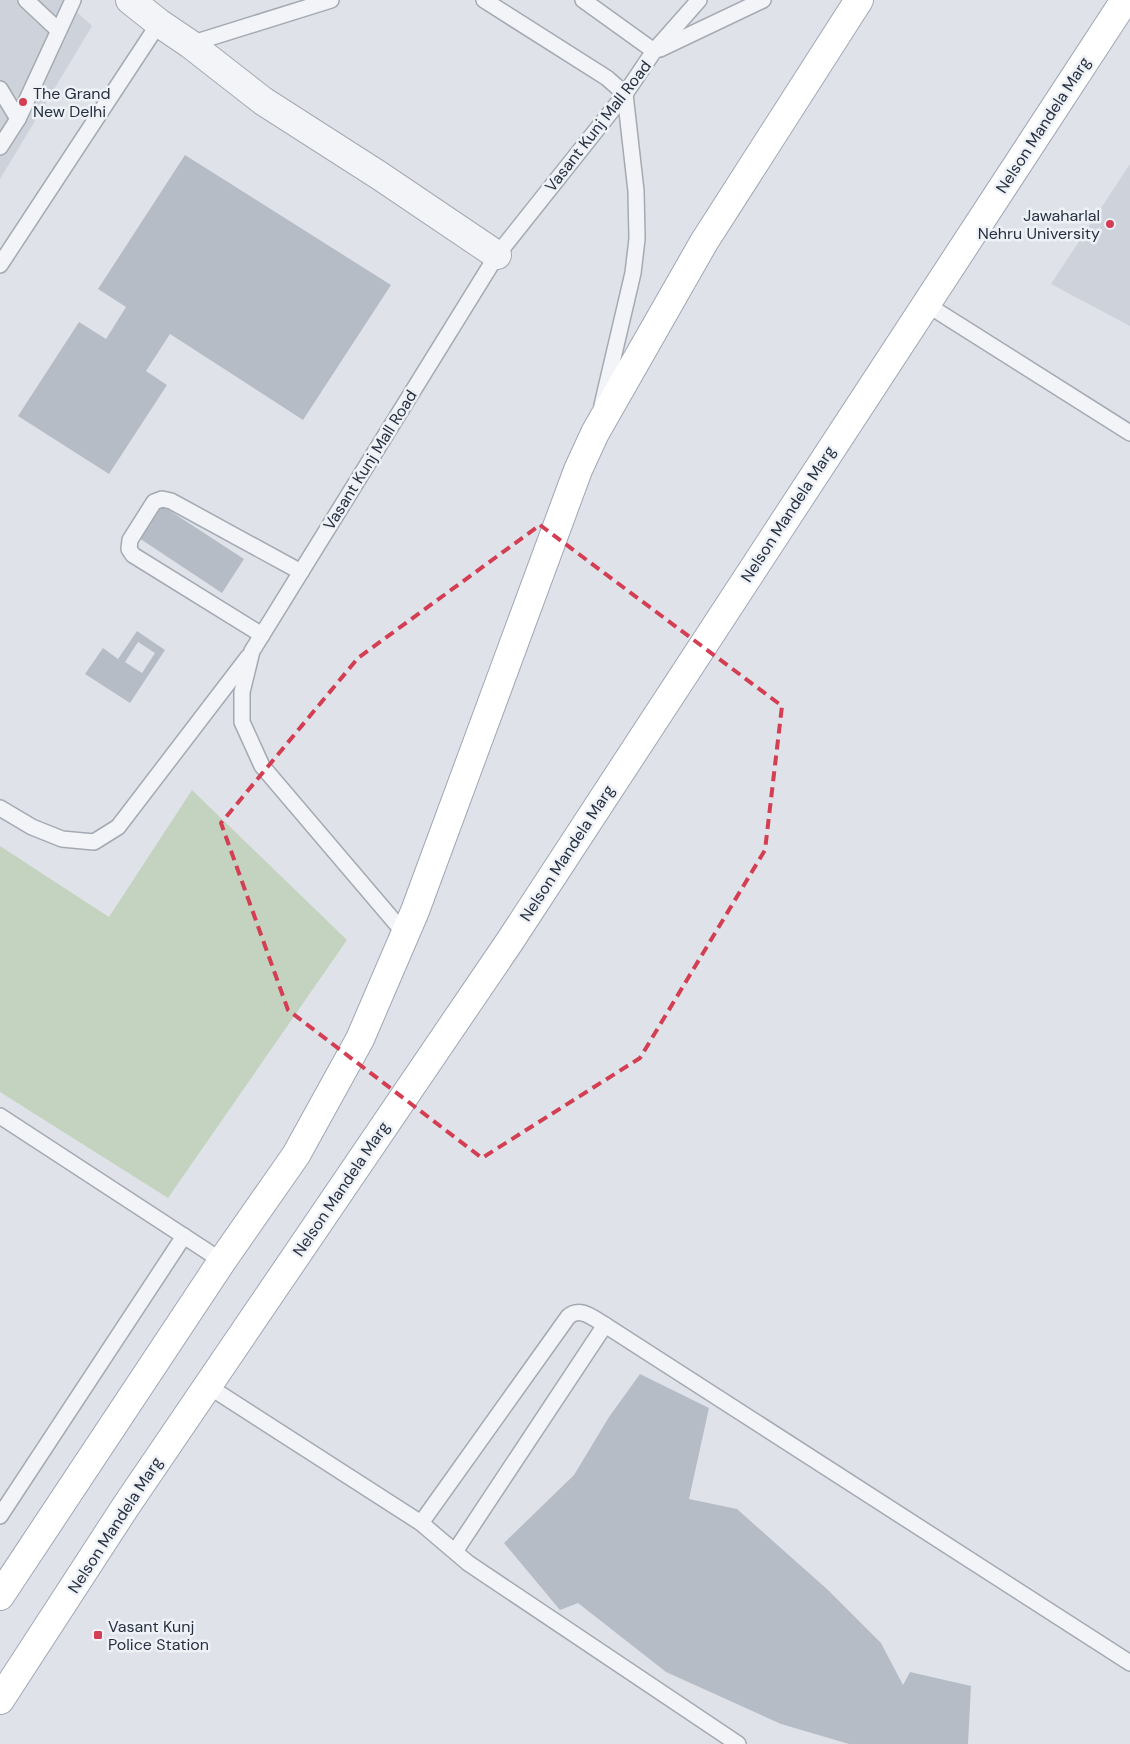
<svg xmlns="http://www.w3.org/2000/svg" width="1130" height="1744" font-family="'DM Sans',sans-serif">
  <rect width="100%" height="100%" fill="#dfe3e9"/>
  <g fill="#cdd2db">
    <path d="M 0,0 L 64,0 L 92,26 L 0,179 Z"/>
    <path d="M 1130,164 L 1130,326 L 1051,284 Z"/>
  </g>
  <path fill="#c4d3c0" d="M 192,790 L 347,940 L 168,1198 L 0,1092 L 0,846 L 109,917 Z"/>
  <g fill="#b6bcc6" fill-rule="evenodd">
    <path d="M 185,155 L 391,285 L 303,420 L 170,334 L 146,371 L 167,385 L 109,474 L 18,416 L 79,322 L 106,339 L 126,307 L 98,289 Z"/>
    <path d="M 161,505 L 244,559 L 222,593 L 139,538 Z"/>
    <path d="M 137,631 L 165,650 L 130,703 L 85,674 L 103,648 L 118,659 ZM 138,642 L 155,653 L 142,673 L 125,662 Z"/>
    <path d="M 640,1374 L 709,1408 L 689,1499 L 737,1509 L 828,1590 L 881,1643 L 903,1685 L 910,1672 L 971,1686 L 968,1744 L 849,1744 L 781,1724 L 666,1672 L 578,1603 L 560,1610 L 504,1543 L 574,1475 L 609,1417 Z"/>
  </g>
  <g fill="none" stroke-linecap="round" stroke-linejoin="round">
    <defs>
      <g id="service">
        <path d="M 26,0 L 58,30"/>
        <path d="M 484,0 L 607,78 L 625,94 L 636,191 L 637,239 L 633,273 L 602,405"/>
        <path d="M 583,0 L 654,51"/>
        <path d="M 190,44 L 331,0"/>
        <path d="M 660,49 L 763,0"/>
        <path d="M 0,89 L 18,119"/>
        <path d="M 0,147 L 18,119 L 73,0"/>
        <path d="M 0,265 L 159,23"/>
        <path d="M 926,304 L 1130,433"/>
        <path d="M 262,635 L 133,555 L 129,549 L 130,540 L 154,502 L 162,499 L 171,501 L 301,572"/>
        <path d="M 0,808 L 32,827 L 62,839 L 94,842 L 118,827 L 248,657"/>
        <path d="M 405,934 L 262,766 L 242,722 L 242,692 L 252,651 L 497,255 L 625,94 L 654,51 L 699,0"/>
        <path d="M 0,1116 L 222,1261"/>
        <path d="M 208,1386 L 421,1523 L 468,1563 L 738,1744"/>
        <path d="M 0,1516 L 184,1236"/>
        <path d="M 421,1523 L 568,1317 C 580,1306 593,1318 605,1325 L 1130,1663"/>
        <path d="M 456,1550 L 605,1325"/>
      </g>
      <path id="minor" d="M 130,0 L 159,23 L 190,44 L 263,101 L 380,176 L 497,255"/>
      <g id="primary">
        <path d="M 0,1596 L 222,1261 L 296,1155 L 360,1039 L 415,911 L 578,470 L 595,433 L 704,242 L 859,0"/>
        <path d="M 0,1700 L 126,1506 L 510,941 L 1125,0"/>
      </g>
    </defs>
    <use href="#service" stroke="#a4aab3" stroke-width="18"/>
    <use href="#minor" stroke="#a4aab3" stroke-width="30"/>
    <use href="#primary" stroke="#9ea7b5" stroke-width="30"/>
    <use href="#service" stroke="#f2f4f7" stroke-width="15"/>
    <use href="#minor" stroke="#f2f4f7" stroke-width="28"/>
    <use href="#primary" stroke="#fff" stroke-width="28"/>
  </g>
  <path fill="none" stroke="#d43e53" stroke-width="4" stroke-dasharray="10 6" stroke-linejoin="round" d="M 540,525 L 782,706 L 765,850 L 640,1058 L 482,1158 L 288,1010 L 221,823 L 358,658 Z"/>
  <g fill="#d43e53" stroke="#eef2f6" stroke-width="2">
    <circle cx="23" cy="102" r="5"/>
    <circle cx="1110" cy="224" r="5"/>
    <rect x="93" y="1630" width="10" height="10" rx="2.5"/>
  </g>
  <g text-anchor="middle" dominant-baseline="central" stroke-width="5" stroke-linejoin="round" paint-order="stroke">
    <g font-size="16" fill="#273041" stroke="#eef2f6" text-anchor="start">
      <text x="33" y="93">The Grand<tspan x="33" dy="18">New Delhi</tspan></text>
      <text x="1100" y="215" text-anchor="end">Jawaharlal<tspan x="1100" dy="18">Nehru University</tspan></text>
      <text x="108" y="1626">Vasant Kunj<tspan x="108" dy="18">Police Station</tspan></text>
    </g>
    <g font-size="16" fill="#273041" stroke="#eef2f6">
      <text transform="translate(1043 125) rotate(-57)">Nelson Mandela Marg</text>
      <text transform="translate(598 126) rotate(-52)">Vasant Kunj Mall Road</text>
      <text transform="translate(370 460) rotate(-58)">Vasant Kunj Mall Road</text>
      <text transform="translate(788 514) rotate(-57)">Nelson Mandela Marg</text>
      <text transform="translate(567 853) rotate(-57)">Nelson Mandela Marg</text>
      <text transform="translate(341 1189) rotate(-56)">Nelson Mandela Marg</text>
      <text transform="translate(115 1525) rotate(-57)">Nelson Mandela Marg</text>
    </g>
  </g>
</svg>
